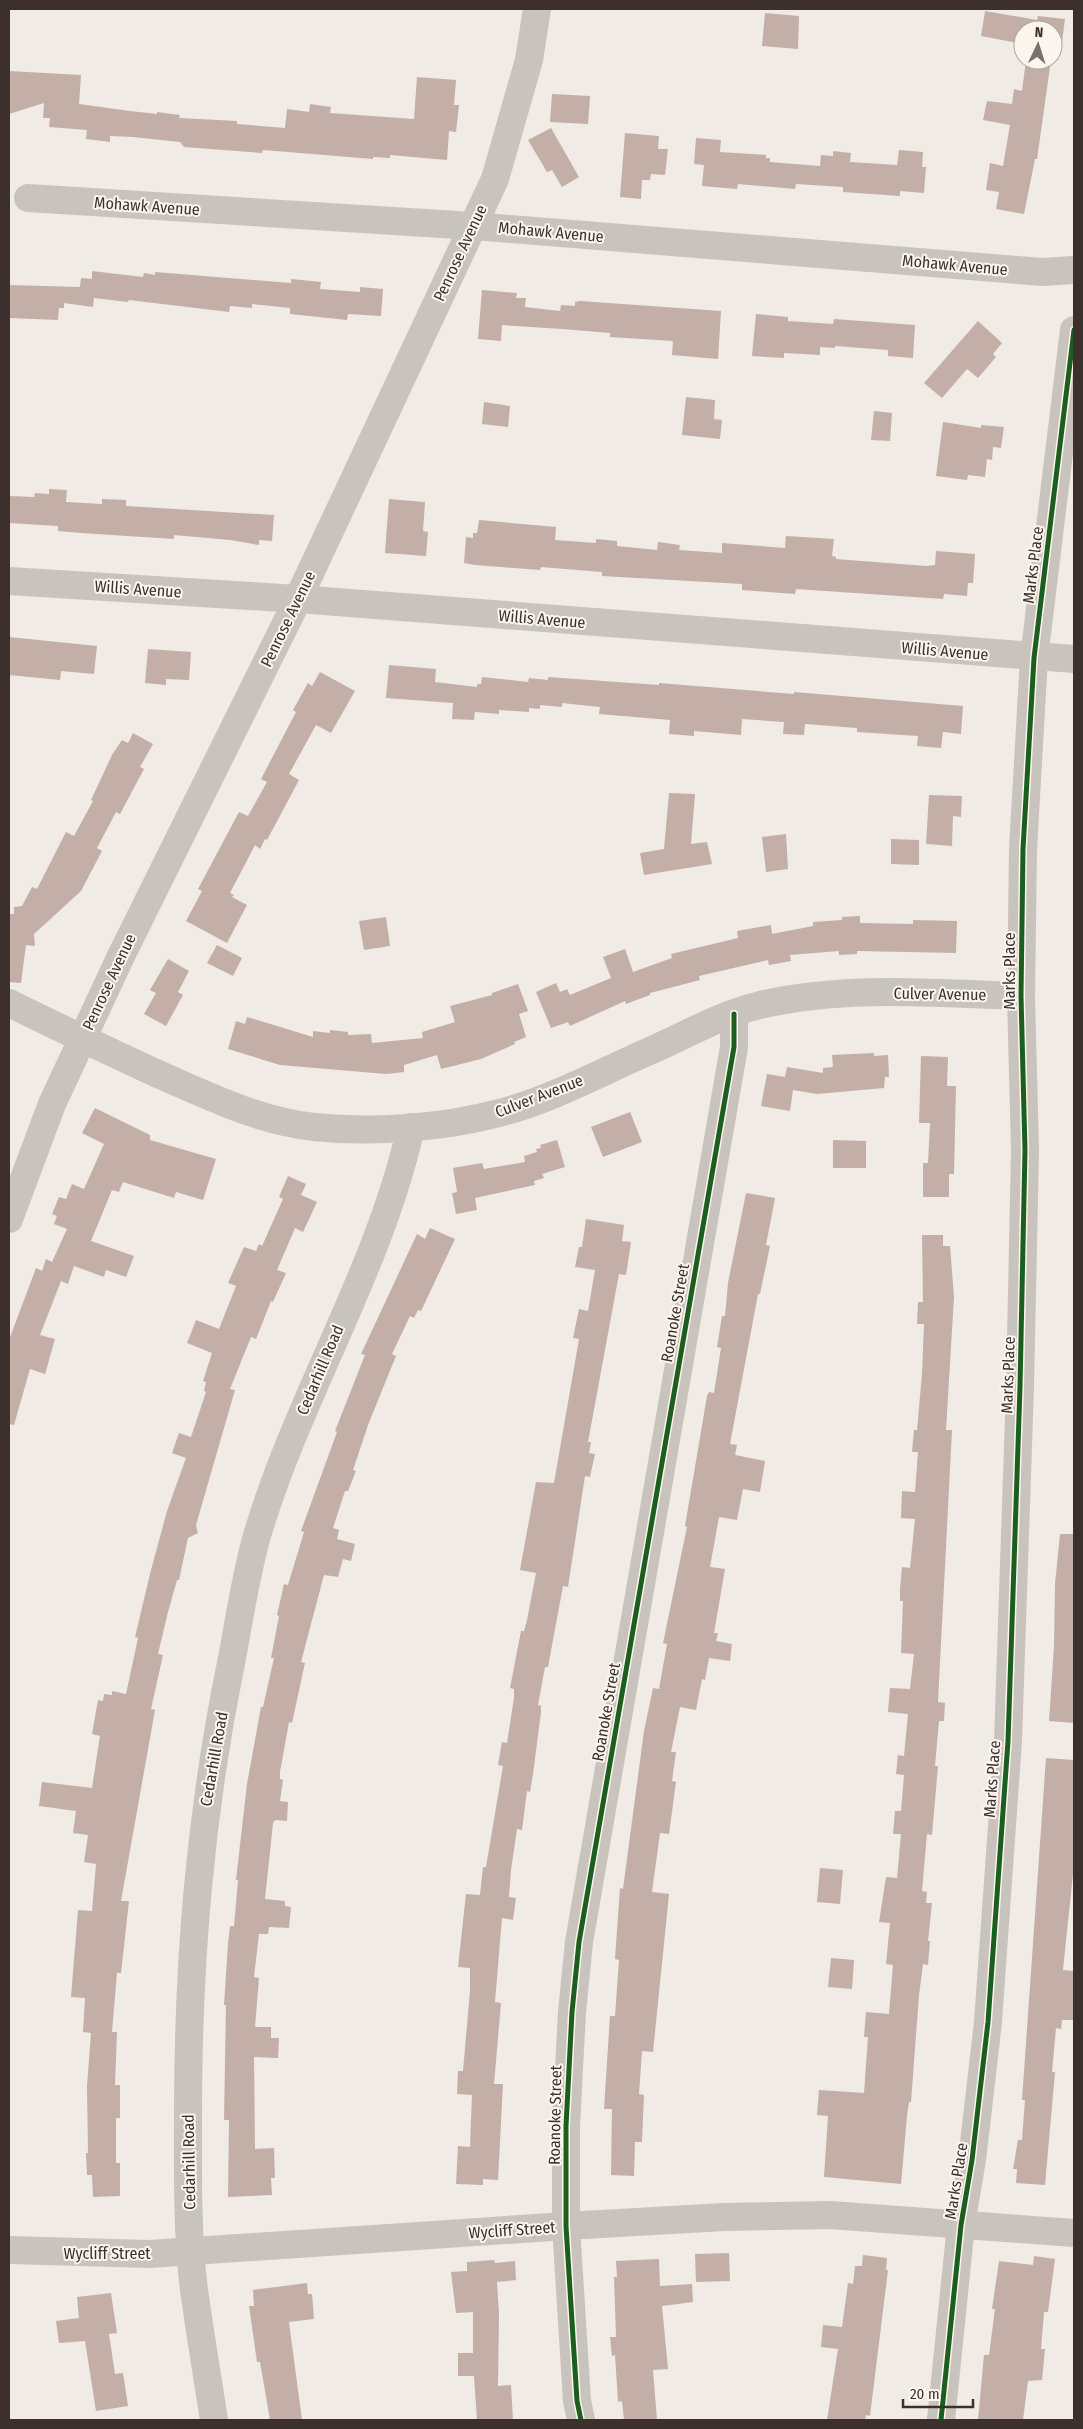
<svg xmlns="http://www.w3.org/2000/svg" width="1083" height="2429" font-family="'Fira Sans Condensed',sans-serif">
  <rect width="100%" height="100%" fill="#f0ebe5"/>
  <g fill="#c3afa7">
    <path d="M 985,11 L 1037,20 L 1038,16 L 1065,19 L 1062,42 L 1054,41 L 1053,48 L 1053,30 L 1023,30 L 1023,44 L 981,36 Z"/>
    <path d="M 765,13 L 799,16 L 798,49 L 762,46 Z"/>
    <path d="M 1026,60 L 1051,60 L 1037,159 L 1035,159 L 1024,214 L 996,209 L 999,192 L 986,190 L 990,163 L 1003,166 L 1010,125 L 983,120 L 987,101 L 1012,104 L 1014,89 L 1022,91 Z"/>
    <path d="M 9,71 L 81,75 L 79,104 L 130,111 L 157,114 L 157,112 L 180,115 L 179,118 L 237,121 L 237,124 L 285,128 L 287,109 L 309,112 L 310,104 L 331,107 L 330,113 L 414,119 L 417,77 L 456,80 L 454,105 L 459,105 L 456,132 L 449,131 L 447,160 L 390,155 L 390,158 L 373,157 L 373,159 L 263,150 L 262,153 L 184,147 L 180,142 L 133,137 L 110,136 L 110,142 L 86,139 L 87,130 L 49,127 L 50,118 L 43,118 L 44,103 L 9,114 Z"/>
    <path d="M 552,94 L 590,96 L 588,124 L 550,122 Z"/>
    <path d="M 551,128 L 579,177 L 562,187 L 552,170 L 547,172 L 528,140 Z"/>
    <path d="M 625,133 L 659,136 L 658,149 L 668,149 L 665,175 L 651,174 L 650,180 L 642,180 L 641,199 L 620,197 Z"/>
    <path d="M 696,138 L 721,140 L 720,152 L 766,155 L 766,158 L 770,158 L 770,162 L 820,166 L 821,155 L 833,156 L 833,151 L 851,153 L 850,162 L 897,165 L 899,150 L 923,152 L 922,167 L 926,167 L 924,193 L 900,191 L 900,196 L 843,192 L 843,187 L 796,184 L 795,189 L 738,184 L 737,189 L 702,186 L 704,165 L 694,164 Z"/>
    <path d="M 92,271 L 143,277 L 144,273 L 155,275 L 155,272 L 291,283 L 291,279 L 321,282 L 320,289 L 360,292 L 360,287 L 383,289 L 381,316 L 348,314 L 347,320 L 290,314 L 290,308 L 252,304 L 252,308 L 230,306 L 229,312 L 129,300 L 128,302 L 94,298 L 93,307 L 64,303 L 64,308 L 59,308 L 58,320 L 9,318 L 9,285 L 80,287 L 81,278 L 92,279 Z"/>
    <path d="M 482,290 L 517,293 L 516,298 L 526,298 L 525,307 L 560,311 L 561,305 L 575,306 L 575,302 L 580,301 L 721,311 L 718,359 L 672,355 L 673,341 L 610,337 L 610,333 L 562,329 L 502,325 L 501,341 L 478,339 Z"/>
    <path d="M 756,314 L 788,317 L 788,321 L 833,324 L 834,319 L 915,325 L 913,358 L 888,356 L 888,350 L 835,346 L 835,348 L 820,347 L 820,355 L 784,353 L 784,358 L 752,356 Z"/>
    <path d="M 978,321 L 1002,343 L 993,354 L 996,357 L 978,378 L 967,369 L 942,398 L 924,383 Z"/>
    <path d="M 686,397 L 715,400 L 714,419 L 722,420 L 720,439 L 682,435 Z"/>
    <path d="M 484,402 L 510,406 L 508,427 L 482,424 Z"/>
    <path d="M 874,411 L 892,413 L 890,441 L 871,440 Z"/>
    <path d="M 943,422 L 981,428 L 981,425 L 1004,427 L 1001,448 L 993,447 L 992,460 L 987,459 L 985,477 L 968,475 L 967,480 L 936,476 Z"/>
    <path d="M 49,489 L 67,490 L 66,502 L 102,504 L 102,499 L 126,500 L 126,506 L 274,515 L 272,541 L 259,540 L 259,545 L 230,540 L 174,535 L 174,539 L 81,533 L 58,531 L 58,526 L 9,523 L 9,496 L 34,497 L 35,493 L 49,494 Z"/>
    <path d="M 389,499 L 425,502 L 423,531 L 428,532 L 426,556 L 385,553 Z"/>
    <path d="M 479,520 L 556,527 L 555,540 L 596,543 L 596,539 L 617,541 L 617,546 L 657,550 L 658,542 L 680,545 L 679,550 L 722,553 L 722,543 L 785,548 L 786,536 L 834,539 L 832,556 L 836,557 L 836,559 L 926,566 L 935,565 L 936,551 L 975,554 L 973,583 L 968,583 L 967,596 L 944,594 L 943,599 L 796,589 L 795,594 L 742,590 L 742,584 L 602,576 L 602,572 L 541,567 L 540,570 L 475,565 L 464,563 L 466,537 L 473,538 L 473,533 L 477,533 Z"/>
    <path d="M 9,637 L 97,646 L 94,674 L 61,671 L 60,680 L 9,675 Z"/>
    <path d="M 148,649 L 191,652 L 189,680 L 166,679 L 166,685 L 145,683 Z"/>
    <path d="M 389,665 L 436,669 L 435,682 L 477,687 L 477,684 L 481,684 L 482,677 L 528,682 L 529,678 L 548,680 L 548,677 L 659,685 L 659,683 L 794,694 L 794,692 L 963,706 L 961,734 L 943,732 L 941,748 L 917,746 L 918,736 L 857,732 L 857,728 L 805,724 L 804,735 L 783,734 L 784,722 L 742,719 L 741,735 L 694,731 L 694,736 L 669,734 L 670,720 L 599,714 L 600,707 L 562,703 L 562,707 L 540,705 L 540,709 L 529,708 L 529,712 L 499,710 L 499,714 L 475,712 L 474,720 L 452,719 L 453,703 L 386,698 Z"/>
    <path d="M 320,672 L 355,691 L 331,733 L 316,725 L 289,774 L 299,780 L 267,840 L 265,839 L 260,849 L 255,845 L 230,893 L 234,895 L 232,897 L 247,905 L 227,943 L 186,921 L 202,891 L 198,889 L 239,812 L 248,816 L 267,782 L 261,779 L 296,712 L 293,710 L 308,683 L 312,686 Z"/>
    <path d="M 133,733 L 153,744 L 140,767 L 144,769 L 120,814 L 116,812 L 97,848 L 102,851 L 81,891 L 34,934 L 35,946 L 26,945 L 21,983 L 9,982 L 9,914 L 14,914 L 14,907 L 22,906 L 32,887 L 37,889 L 66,832 L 74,836 L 93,801 L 91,800 L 112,755 L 122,740 L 128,743 Z"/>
    <path d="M 669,793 L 695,794 L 691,844 L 707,842 L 712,864 L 644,875 L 640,853 L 664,849 Z"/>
    <path d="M 929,795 L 962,796 L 961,817 L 953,816 L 952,846 L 926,844 Z"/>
    <path d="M 786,834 L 788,869 L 766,872 L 762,837 Z"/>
    <path d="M 891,839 L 919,840 L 919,865 L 891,864 Z"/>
    <path d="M 860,916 L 860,923 L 913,924 L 913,920 L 957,921 L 956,953 L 857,951 L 857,954 L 839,955 L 839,951 L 790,955 L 791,961 L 769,965 L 768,960 L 699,976 L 700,980 L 650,993 L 650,995 L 626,1004 L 625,1001 L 570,1026 L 568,1022 L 551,1028 L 536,992 L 556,983 L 560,992 L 567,989 L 570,995 L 611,978 L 603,957 L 625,949 L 633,972 L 672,958 L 671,954 L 738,938 L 737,931 L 771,925 L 772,934 L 813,926 L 813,922 L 842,920 L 842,917 Z"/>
    <path d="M 386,917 L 390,946 L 364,950 L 359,921 Z"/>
    <path d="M 217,945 L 242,958 L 233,976 L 207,963 Z"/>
    <path d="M 168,959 L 189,971 L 178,992 L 183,995 L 166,1026 L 144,1014 L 156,993 L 150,990 Z"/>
    <path d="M 518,984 L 528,1011 L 519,1014 L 526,1037 L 514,1042 L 515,1044 L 481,1059 L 441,1069 L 437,1055 L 404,1065 L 404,1072 L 386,1074 L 280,1065 L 228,1049 L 236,1021 L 245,1024 L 247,1017 L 313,1037 L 313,1031 L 330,1033 L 330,1030 L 348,1032 L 348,1035 L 371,1034 L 372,1043 L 423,1038 L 422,1032 L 455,1022 L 450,1006 L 492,995 L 492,993 Z"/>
    <path d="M 874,1053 L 874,1056 L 888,1055 L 889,1077 L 885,1077 L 884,1088 L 817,1094 L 793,1090 L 790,1111 L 761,1106 L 767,1074 L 785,1077 L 787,1067 L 823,1073 L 823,1068 L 833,1067 L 832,1055 Z"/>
    <path d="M 921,1056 L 948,1057 L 947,1086 L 956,1086 L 954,1174 L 949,1174 L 949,1197 L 923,1197 L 923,1163 L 928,1163 L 930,1123 L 919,1123 Z"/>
    <path d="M 95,1108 L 150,1135 L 150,1140 L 216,1159 L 203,1200 L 176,1192 L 174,1198 L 123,1182 L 119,1192 L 112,1190 L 91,1241 L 134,1256 L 126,1277 L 106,1270 L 104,1277 L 74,1266 L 68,1284 L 61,1281 L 40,1335 L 55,1339 L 45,1374 L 30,1369 L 14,1425 L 9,1424 L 9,1340 L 36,1268 L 42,1271 L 46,1259 L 52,1262 L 67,1229 L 54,1224 L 57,1216 L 52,1214 L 59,1197 L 66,1199 L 72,1184 L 84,1189 L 104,1144 L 82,1133 Z"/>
    <path d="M 630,1112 L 642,1142 L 603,1157 L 591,1127 Z"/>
    <path d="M 557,1140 L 565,1167 L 542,1174 L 544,1178 L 534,1181 L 535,1185 L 475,1198 L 477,1210 L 456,1214 L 452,1193 L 457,1192 L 453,1168 L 482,1163 L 484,1169 L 525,1162 L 524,1156 L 537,1152 L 536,1149 L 541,1148 L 540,1145 Z"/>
    <path d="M 833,1140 L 866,1141 L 866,1168 L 833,1168 Z"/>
    <path d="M 288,1176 L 306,1184 L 301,1195 L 317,1202 L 303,1232 L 295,1228 L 277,1270 L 286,1273 L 273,1302 L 271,1301 L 256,1339 L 251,1337 L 230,1389 L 235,1390 L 196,1525 L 198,1533 L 188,1538 L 179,1580 L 177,1580 L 168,1612 L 158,1654 L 163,1655 L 151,1709 L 155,1710 L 121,1901 L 129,1901 L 121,1973 L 117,1973 L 112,2032 L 117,2032 L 115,2085 L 120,2085 L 120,2118 L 116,2118 L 116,2163 L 120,2163 L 120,2196 L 93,2197 L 92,2175 L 87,2175 L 86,2153 L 88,2153 L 87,2086 L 91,2033 L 83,2032 L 85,1998 L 71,1997 L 78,1910 L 92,1911 L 96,1864 L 84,1862 L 88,1835 L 73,1833 L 76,1811 L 39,1806 L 42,1782 L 92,1788 L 100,1736 L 92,1734 L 98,1700 L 103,1701 L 104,1694 L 112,1695 L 112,1691 L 126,1694 L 138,1638 L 135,1637 L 151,1570 L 167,1511 L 186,1458 L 172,1453 L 179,1433 L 191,1437 L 206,1392 L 204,1391 L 206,1382 L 203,1381 L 212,1353 L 187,1343 L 196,1320 L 219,1329 L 236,1286 L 228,1283 L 244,1247 L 256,1251 L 259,1244 L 262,1246 L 283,1199 L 279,1197 Z"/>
    <path d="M 746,1193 L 775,1198 L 766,1245 L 770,1246 L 760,1294 L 758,1294 L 730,1444 L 737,1445 L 735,1455 L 765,1461 L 760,1492 L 743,1489 L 737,1520 L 719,1517 L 710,1567 L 725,1569 L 714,1633 L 718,1633 L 716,1641 L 732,1644 L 730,1661 L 709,1658 L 705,1680 L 702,1679 L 696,1710 L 680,1707 L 671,1752 L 676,1752 L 672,1781 L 676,1782 L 669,1834 L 660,1833 L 652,1892 L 669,1894 L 653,2052 L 642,2051 L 639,2094 L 644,2095 L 642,2142 L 635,2142 L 634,2176 L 611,2175 L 612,2109 L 604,2109 L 610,2016 L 615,2016 L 619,1960 L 615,1959 L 620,1888 L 623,1889 L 644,1731 L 653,1688 L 659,1689 L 667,1644 L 663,1643 L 687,1527 L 685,1526 L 707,1396 L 709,1392 L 714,1393 L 721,1348 L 717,1347 L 722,1316 L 725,1316 L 728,1283 Z"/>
    <path d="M 586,1219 L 624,1225 L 622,1241 L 631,1242 L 626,1275 L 619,1274 L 588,1442 L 591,1442 L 589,1453 L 595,1454 L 590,1477 L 585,1476 L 568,1587 L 563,1586 L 548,1667 L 545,1667 L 538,1705 L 541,1706 L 541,1712 L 533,1774 L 530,1792 L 527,1791 L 522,1830 L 517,1829 L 511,1870 L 509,1897 L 516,1898 L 513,1920 L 502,1918 L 495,2002 L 501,2003 L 494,2084 L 503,2084 L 498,2180 L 483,2179 L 483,2185 L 456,2184 L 458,2146 L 470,2147 L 472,2095 L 457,2094 L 458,2071 L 463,2071 L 470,1991 L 470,1968 L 458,1967 L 466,1894 L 480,1895 L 483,1867 L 486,1867 L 503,1766 L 498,1765 L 502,1742 L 507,1743 L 514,1698 L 514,1689 L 510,1688 L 521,1631 L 524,1631 L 527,1620 L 536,1573 L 520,1570 L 536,1482 L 554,1483 L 579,1339 L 573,1338 L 579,1309 L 588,1311 L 595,1270 L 575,1267 L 579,1247 L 582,1247 Z"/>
    <path d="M 430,1228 L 455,1239 L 421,1311 L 418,1310 L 414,1318 L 410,1316 L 392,1354 L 396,1356 L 368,1425 L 353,1470 L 356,1471 L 348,1491 L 345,1491 L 333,1528 L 339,1530 L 337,1539 L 355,1544 L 351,1561 L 343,1559 L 338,1577 L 324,1575 L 301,1662 L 305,1663 L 292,1723 L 289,1722 L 280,1772 L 280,1779 L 283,1780 L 280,1801 L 288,1802 L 287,1821 L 275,1820 L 273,1823 L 265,1899 L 285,1901 L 285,1906 L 291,1907 L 289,1928 L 269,1927 L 268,1934 L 259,1934 L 254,1977 L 259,1978 L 255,2027 L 271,2027 L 271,2038 L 279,2038 L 278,2058 L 254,2057 L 255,2149 L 274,2148 L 275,2178 L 271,2178 L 272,2195 L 228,2197 L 229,2120 L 224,2120 L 226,2005 L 224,2005 L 228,1944 L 230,1926 L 234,1926 L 238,1880 L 236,1880 L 247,1784 L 261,1707 L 263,1707 L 274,1658 L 271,1658 L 279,1616 L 277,1615 L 284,1584 L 288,1585 L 304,1532 L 301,1531 L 337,1432 L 335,1431 L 365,1355 L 361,1354 L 417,1234 L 425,1239 Z"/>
    <path d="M 922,1235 L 943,1235 L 943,1246 L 950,1246 L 954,1297 L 946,1430 L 952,1430 L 938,1702 L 945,1703 L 944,1721 L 939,1721 L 935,1766 L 938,1766 L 932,1835 L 927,1834 L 922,1891 L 927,1892 L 926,1903 L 932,1903 L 928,1941 L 930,1941 L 928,1965 L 923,1964 L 919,1995 L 911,2102 L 909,2102 L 907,2116 L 901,2184 L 824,2177 L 828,2116 L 817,2115 L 819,2090 L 864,2093 L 868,2037 L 864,2037 L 866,2012 L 889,2014 L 893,1965 L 886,1964 L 890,1923 L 879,1922 L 886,1877 L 897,1878 L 901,1834 L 893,1834 L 895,1811 L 901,1811 L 904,1775 L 896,1774 L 898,1755 L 904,1756 L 908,1714 L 888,1712 L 890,1688 L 910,1689 L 914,1654 L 901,1653 L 903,1601 L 900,1601 L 900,1589 L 902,1567 L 910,1568 L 915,1519 L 901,1518 L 902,1491 L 915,1492 L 918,1452 L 912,1452 L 914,1430 L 917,1430 L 922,1374 L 924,1324 L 917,1324 L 918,1302 L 923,1302 Z"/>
    <path d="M 1060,1534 L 1074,1534 L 1074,1723 L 1049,1721 L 1054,1646 L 1055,1584 Z"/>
    <path d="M 1046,1758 L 1074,1760 L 1074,1864 L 1063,1970 L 1074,1971 L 1074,2003 L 1073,2020 L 1062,2020 L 1061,2029 L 1056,2028 L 1052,2072 L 1055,2072 L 1045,2185 L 1016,2183 L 1017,2169 L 1013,2169 L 1018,2140 L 1022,2140 L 1025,2100 L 1022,2100 Z"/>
    <path d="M 820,1868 L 843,1870 L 840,1904 L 817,1902 Z"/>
    <path d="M 831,1958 L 854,1960 L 852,1989 L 828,1987 Z"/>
    <path d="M 729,2253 L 730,2281 L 696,2282 L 695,2254 Z"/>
    <path d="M 863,2255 L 887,2258 L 886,2270 L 888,2270 L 870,2416 L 866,2415 L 865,2420 L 827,2420 L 838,2349 L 821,2347 L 823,2325 L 842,2327 L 848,2283 L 853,2284 L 855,2266 L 862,2266 Z"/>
    <path d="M 1034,2256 L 1055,2259 L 1048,2312 L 1044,2312 L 1041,2349 L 1045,2349 L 1042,2380 L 1028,2381 L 1023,2420 L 978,2420 L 984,2355 L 989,2355 L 995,2309 L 992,2309 L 999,2261 L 1033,2265 Z"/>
    <path d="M 659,2259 L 660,2286 L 692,2284 L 693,2302 L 662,2306 L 668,2369 L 653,2370 L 657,2420 L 624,2420 L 622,2401 L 618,2402 L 615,2355 L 612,2356 L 610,2337 L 616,2337 L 614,2277 L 617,2277 L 616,2261 Z"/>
    <path d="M 494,2260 L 495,2263 L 515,2261 L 516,2280 L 497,2282 L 499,2314 L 498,2386 L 511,2385 L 513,2420 L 477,2420 L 474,2376 L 458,2376 L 458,2353 L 473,2353 L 473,2312 L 456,2313 L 451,2272 L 467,2271 L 467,2262 Z"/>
    <path d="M 307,2283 L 308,2294 L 312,2294 L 314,2319 L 289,2322 L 302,2420 L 270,2420 L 260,2362 L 257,2362 L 249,2306 L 254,2306 L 253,2290 Z"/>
    <path d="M 111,2293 L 117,2333 L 109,2334 L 115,2374 L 123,2373 L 128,2406 L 96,2411 L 85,2341 L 59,2343 L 56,2321 L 79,2318 L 77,2297 Z"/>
  </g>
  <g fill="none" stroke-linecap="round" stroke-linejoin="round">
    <g stroke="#c9c3be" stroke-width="28">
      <path d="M 28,198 L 473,226 L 1042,272 L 1074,270"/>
      <path d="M 9,581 L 298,599 L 1074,659"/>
      <path d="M 9,1003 C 58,1027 108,1051 158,1074 C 208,1096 259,1121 314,1127 C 372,1133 443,1128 499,1113 C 551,1100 603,1071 652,1050 C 688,1034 722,1014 760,1005 C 845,985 935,993 1021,996"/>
      <path d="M 9,1219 L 52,1104 L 121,956 L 298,599 L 495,179 L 529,60 L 537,9"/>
      <path d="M 9,2250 L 149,2254 L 566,2226 L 724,2217 L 830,2215 L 1074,2233"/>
      <path d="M 214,2420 C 207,2374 199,2328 193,2282 C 187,2227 188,2170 188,2115 C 188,1960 200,1815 231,1663 C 239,1622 245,1579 256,1539 C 297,1398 379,1271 411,1127"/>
      <path d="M 581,2420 L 577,2401 L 566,2226 L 566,2126 L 572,2012 L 579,1942 L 734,1047 L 734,1014"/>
      <path d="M 941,2420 L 961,2225 L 972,2160 L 988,2022 L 1008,1741 L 1020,1387 L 1025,1150 L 1021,996 L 1023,849 L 1034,658 L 1074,330"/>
    </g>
    <defs>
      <g id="cycleway">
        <path d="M 581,2420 L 577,2401 L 566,2226 L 566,2126 L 572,2012 L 579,1942 L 734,1047 L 734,1014"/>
        <path d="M 941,2420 L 961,2225 L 972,2160 L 988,2022 L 1008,1741 L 1020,1387 L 1025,1150 L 1021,996 L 1023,849 L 1034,658 L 1074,330"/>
      </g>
    </defs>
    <use href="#cycleway" stroke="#fbf5ee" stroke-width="8"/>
    <use href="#cycleway" stroke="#1b5e20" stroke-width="5"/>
  </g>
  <g text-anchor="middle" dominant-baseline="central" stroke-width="4" stroke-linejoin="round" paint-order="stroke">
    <g font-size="16" fill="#3b302b" stroke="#fbf5ee">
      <text transform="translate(147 206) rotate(4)">Mohawk Avenue</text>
      <text transform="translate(551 232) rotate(5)">Mohawk Avenue</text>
      <text transform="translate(460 253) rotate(-65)">Penrose Avenue</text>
      <text transform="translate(955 265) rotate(5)">Mohawk Avenue</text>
      <text transform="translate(1033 565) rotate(-83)">Marks Place</text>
      <text transform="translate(138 589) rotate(4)">Willis Avenue</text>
      <text transform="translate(288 619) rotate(-64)">Penrose Avenue</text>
      <text transform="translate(542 619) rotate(5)">Willis Avenue</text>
      <text transform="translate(945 651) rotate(5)">Willis Avenue</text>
      <text transform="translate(1009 971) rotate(-90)">Marks Place</text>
      <text transform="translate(109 982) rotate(-65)">Penrose Avenue</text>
      <text transform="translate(940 994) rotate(1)">Culver Avenue</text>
      <text transform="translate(539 1096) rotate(-21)">Culver Avenue</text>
      <text transform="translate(675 1313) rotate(-80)">Roanoke Street</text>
      <text transform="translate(320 1370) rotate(-67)">Cedarhill Road</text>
      <text transform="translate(1008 1375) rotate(-88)">Marks Place</text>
      <text transform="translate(606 1712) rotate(-80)">Roanoke Street</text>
      <text transform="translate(214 1759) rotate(-80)">Cedarhill Road</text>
      <text transform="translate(992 1779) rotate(-86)">Marks Place</text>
      <text transform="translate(555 2115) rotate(-89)">Roanoke Street</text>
      <text transform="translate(189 2162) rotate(-91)">Cedarhill Road</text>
      <text transform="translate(956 2181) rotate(-81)">Marks Place</text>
      <text transform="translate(512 2230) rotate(-4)">Wycliff Street</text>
      <text x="107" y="2253">Wycliff Street</text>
    </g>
  </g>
  <rect width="1083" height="2429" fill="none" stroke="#3b302b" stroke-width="20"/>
  <g transform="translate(1038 45) rotate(4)"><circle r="24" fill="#fbf5ee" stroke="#aea6a0"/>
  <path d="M0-4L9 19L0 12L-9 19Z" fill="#7a716c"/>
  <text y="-8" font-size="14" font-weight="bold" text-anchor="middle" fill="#3b302b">N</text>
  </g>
  <path d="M903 2399v8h70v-8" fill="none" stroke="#3b302b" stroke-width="2.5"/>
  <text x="910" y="2399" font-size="15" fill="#3b302b" stroke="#fbf5ee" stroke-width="4" paint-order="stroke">20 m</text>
</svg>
